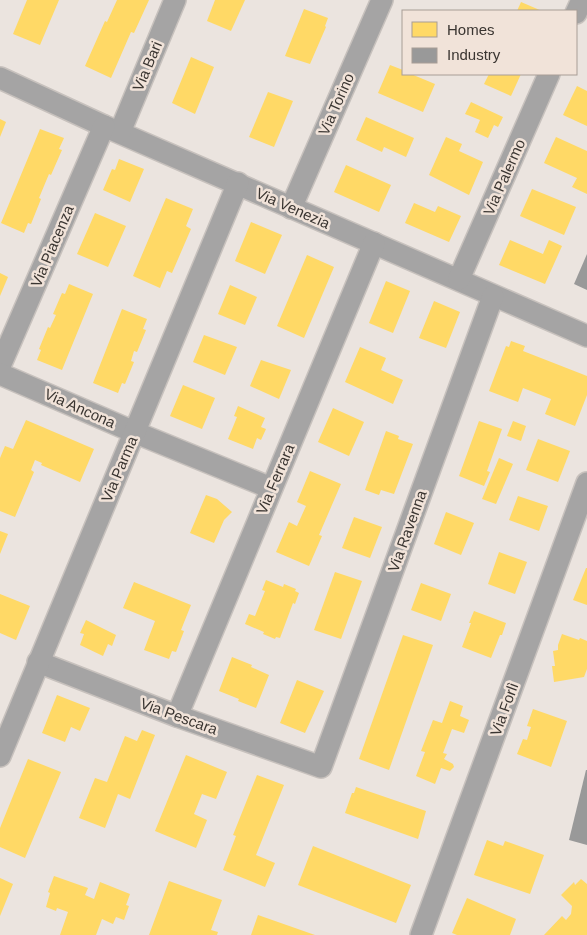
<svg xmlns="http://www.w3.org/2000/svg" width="587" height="935" font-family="Arial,sans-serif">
  <rect width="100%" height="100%" fill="#ebe4df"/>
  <g fill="#ffd966">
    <path d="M 27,0 L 59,0 L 40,45 L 13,34 Z"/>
    <path d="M 117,0 L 149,0 L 134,33 L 131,32 L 111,78 L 85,66 L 105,21 L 107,22 Z"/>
    <path d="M 215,0 L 245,0 L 231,31 L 207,21 Z"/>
    <path d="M 521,2 L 542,11 L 517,11 Z"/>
    <path d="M 304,9 L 328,18 L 325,26 L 326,27 L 310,64 L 285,56 Z"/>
    <path d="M 191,57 L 214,67 L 195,114 L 172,103 Z"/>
    <path d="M 390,65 L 403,70 L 403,74 L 411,74 L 435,84 L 423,112 L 378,93 Z"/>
    <path d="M 489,74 L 521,74 L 511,96 L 484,84 Z"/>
    <path d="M 577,86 L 587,91 L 587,126 L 563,115 Z"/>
    <path d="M 268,92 L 293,101 L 274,147 L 249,137 Z"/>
    <path d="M 471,102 L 503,117 L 498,127 L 494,125 L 488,138 L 475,132 L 480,120 L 465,114 Z"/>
    <path d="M 366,117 L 414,138 L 406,157 L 384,147 L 382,152 L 356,140 Z"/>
    <path d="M 0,119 L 6,122 L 0,137 Z"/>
    <path d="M 40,129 L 64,138 L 59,149 L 62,150 L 51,175 L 49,174 L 39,198 L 41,199 L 31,224 L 28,223 L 24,233 L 1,223 Z"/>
    <path d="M 446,137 L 462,144 L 459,151 L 483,162 L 469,195 L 429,175 Z"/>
    <path d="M 556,137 L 587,151 L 587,194 L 572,187 L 577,178 L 544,163 Z"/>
    <path d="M 119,159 L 144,169 L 130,202 L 103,190 L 112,169 L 115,170 Z"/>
    <path d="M 346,165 L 391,185 L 379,212 L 334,192 Z"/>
    <path d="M 532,189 L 576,207 L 564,235 L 520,216 Z"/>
    <path d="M 166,198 L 193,209 L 186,226 L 191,229 L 172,273 L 167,271 L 160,288 L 133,276 Z"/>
    <path d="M 414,203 L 435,212 L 438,206 L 461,216 L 449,242 L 405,223 Z"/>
    <path d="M 95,213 L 126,226 L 108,267 L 77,254 Z"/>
    <path d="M 251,222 L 282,235 L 265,274 L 235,261 Z"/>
    <path d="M 510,240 L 543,254 L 549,240 L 562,246 L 545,284 L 499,265 Z"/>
    <path d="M 307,255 L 334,267 L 304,338 L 277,326 Z"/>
    <path d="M 0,273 L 8,277 L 0,296 Z"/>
    <path d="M 386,281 L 410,291 L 393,333 L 369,323 Z"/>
    <path d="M 69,284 L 93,294 L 62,370 L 37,360 L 41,350 L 39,349 L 48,327 L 50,328 L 56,315 L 53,314 L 62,293 L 65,294 Z"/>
    <path d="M 230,285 L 257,297 L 245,325 L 218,314 Z"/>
    <path d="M 434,301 L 460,312 L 446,348 L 419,338 Z"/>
    <path d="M 122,309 L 147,319 L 143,329 L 146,330 L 137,352 L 134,351 L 131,361 L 134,362 L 125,384 L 122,383 L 118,393 L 93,383 Z"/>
    <path d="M 204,335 L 237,347 L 225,375 L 193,362 Z"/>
    <path d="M 511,341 L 525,346 L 523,351 L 587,376 L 587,395 L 575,426 L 545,414 L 551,399 L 523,388 L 518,402 L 489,391 L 506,346 L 509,347 Z"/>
    <path d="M 360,347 L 386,358 L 381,370 L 403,380 L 393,404 L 345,382 Z"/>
    <path d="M 261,360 L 291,370 L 279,399 L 250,386 Z"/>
    <path d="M 183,385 L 215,398 L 202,429 L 170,416 Z"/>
    <path d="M 238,406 L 265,418 L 261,427 L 266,429 L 261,440 L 257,438 L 253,449 L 228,439 L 237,417 L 234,416 Z"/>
    <path d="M 333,408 L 364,422 L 349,456 L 318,442 Z"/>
    <path d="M 26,420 L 94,449 L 80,482 L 41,465 L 42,463 L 35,460 L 31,470 L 34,472 L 15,517 L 0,511 L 0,458 L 5,446 L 13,449 Z"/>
    <path d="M 479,421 L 502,429 L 487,471 L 490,472 L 484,486 L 459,476 Z"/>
    <path d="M 513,421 L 526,426 L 521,441 L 507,436 Z"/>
    <path d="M 386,431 L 399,436 L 398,439 L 413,444 L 394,494 L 381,490 L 379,495 L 365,490 Z"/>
    <path d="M 538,439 L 570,451 L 558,482 L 526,470 Z"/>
    <path d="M 499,458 L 513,464 L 496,504 L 482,499 Z"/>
    <path d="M 310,471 L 341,484 L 319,535 L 322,536 L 309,566 L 276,552 L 289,522 L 297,526 L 306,506 L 297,502 Z"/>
    <path d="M 206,495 L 217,499 L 232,512 L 224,520 L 214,543 L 190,533 Z"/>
    <path d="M 518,496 L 548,506 L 539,531 L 509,520 Z"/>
    <path d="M 446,512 L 474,523 L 461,555 L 434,544 Z"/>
    <path d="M 354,517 L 382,527 L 370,558 L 342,548 Z"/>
    <path d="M 0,531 L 8,534 L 0,554 Z"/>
    <path d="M 499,552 L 527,562 L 515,594 L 488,584 Z"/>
    <path d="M 586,568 L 587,568 L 587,605 L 573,600 Z"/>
    <path d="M 335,572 L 362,581 L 341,639 L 314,630 Z"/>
    <path d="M 266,580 L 283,587 L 284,584 L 296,589 L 295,591 L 299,593 L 295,604 L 293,603 L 280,638 L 276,637 L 275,639 L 263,634 L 264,632 L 245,624 L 249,614 L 255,616 L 265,591 L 262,590 Z"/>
    <path d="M 134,582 L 191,605 L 181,630 L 184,631 L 176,652 L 172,651 L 169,659 L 144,650 L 155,621 L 123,608 Z"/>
    <path d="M 421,583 L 451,594 L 441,621 L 411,610 Z"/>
    <path d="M 0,594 L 30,606 L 16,640 L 0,633 Z"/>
    <path d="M 474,611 L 506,623 L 502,635 L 500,635 L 491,658 L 462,647 L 471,623 L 469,623 Z"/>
    <path d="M 86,620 L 116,635 L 112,646 L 108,644 L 103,656 L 80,645 L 84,634 L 80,633 Z"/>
    <path d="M 562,634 L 579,640 L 580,638 L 587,641 L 587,669 L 584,677 L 554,682 L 552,666 L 555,666 L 553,651 L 558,650 L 558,645 Z"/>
    <path d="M 403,635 L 433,645 L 389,770 L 359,759 Z"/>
    <path d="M 232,657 L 252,665 L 251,667 L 269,675 L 256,708 L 238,701 L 239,699 L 219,691 Z"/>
    <path d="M 297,680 L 324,691 L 305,733 L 280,723 Z"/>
    <path d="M 57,695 L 90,708 L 80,731 L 71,727 L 65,742 L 42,733 Z"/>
    <path d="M 450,701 L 463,706 L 460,716 L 469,720 L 464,733 L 452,729 L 443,753 L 447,754 L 444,759 L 453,764 L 454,767 L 450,771 L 441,768 L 435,784 L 416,776 L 425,752 L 421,751 L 433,720 L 442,723 Z"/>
    <path d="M 533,709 L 567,721 L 551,767 L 517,754 L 523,739 L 527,740 L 531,727 L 527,726 Z"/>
    <path d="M 142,730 L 155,735 L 130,799 L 118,794 L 105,828 L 79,818 L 95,778 L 107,782 L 125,736 L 137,741 Z"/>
    <path d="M 186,755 L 227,772 L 216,799 L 202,794 L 194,814 L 207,820 L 196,848 L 155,831 Z"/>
    <path d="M 28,759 L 61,772 L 25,858 L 0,847 L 0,828 Z"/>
    <path d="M 257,775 L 284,785 L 256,855 L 275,863 L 265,887 L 223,870 L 236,836 L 233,835 Z"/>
    <path d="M 356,787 L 426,811 L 418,839 L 345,813 L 352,793 L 354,793 Z"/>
    <path d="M 487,840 L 503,846 L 505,841 L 544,855 L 530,894 L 474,875 Z"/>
    <path d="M 313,846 L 411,885 L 396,923 L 298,885 Z"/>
    <path d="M 54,876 L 88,888 L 85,895 L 94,899 L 100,882 L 130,894 L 126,905 L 129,906 L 124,920 L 116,917 L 113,924 L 102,919 L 96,935 L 60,935 L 68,912 L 57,908 L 56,911 L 46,907 L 50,893 L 48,892 Z"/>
    <path d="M 0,878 L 13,884 L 0,916 Z"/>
    <path d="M 581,879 L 587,884 L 587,935 L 544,935 L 562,916 L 566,920 L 571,914 L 572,906 L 561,895 L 574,882 L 575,885 Z"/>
    <path d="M 169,881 L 222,900 L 211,930 L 218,932 L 217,935 L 149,935 Z"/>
    <path d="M 467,898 L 516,919 L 510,935 L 457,935 L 452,933 Z"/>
    <path d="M 258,915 L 315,935 L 251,935 Z"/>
  </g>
  <g fill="#999">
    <path d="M 587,254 L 587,290 L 574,284 Z"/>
    <path d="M 586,770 L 587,770 L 587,845 L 569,840 Z"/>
  </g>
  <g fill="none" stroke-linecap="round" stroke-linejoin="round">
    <defs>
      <g id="street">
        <path d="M 576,13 L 582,0"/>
        <path d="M 0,78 L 104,126 L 587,336"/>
        <path d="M 120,132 L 175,0"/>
        <path d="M 291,208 L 382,0"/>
        <path d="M 459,279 L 549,74"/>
        <path d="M 0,366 L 104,126"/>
        <path d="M 0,374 L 134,432 L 271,488"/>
        <path d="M 38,662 L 177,716 L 321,767 L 493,296"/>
        <path d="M 177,716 L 374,243"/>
        <path d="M 0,756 L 238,183"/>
        <path d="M 421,935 L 587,483"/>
      </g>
    </defs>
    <use href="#street" stroke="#c7c1bd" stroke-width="24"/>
    <use href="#street" stroke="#a5a4a4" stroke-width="21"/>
  </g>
  <g text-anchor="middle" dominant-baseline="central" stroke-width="5" stroke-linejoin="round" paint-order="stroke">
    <g font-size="15" fill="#3a3531" stroke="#f1e3d9">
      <text transform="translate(147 66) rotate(-67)">Via Bari</text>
      <text transform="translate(336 104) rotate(-66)">Via Torino</text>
      <text transform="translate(504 177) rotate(-66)">Via Palermo</text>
      <text transform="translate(293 208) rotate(24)">Via Venezia</text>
      <text transform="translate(52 246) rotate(-67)">Via Piacenza</text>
      <text transform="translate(80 408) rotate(24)">Via Ancona</text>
      <text transform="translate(119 469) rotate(-67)">Via Parma</text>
      <text transform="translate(275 479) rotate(-67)">Via Ferrara</text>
      <text transform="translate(407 531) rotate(-70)">Via Ravenna</text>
      <text transform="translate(504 709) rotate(-70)">Via Forlì</text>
      <text transform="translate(179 716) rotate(20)">Via Pescara</text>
    </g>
  </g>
  <rect x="402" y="10" width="175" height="65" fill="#f1e3d9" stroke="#a89d96"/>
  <rect x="412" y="22" width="25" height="15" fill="#ffd966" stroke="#a89d96"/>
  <text x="447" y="35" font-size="15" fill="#3a3531">Homes</text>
  <rect x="412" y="48" width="25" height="15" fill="#999999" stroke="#a89d96"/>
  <text x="447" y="60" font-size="15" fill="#3a3531">Industry</text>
</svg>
